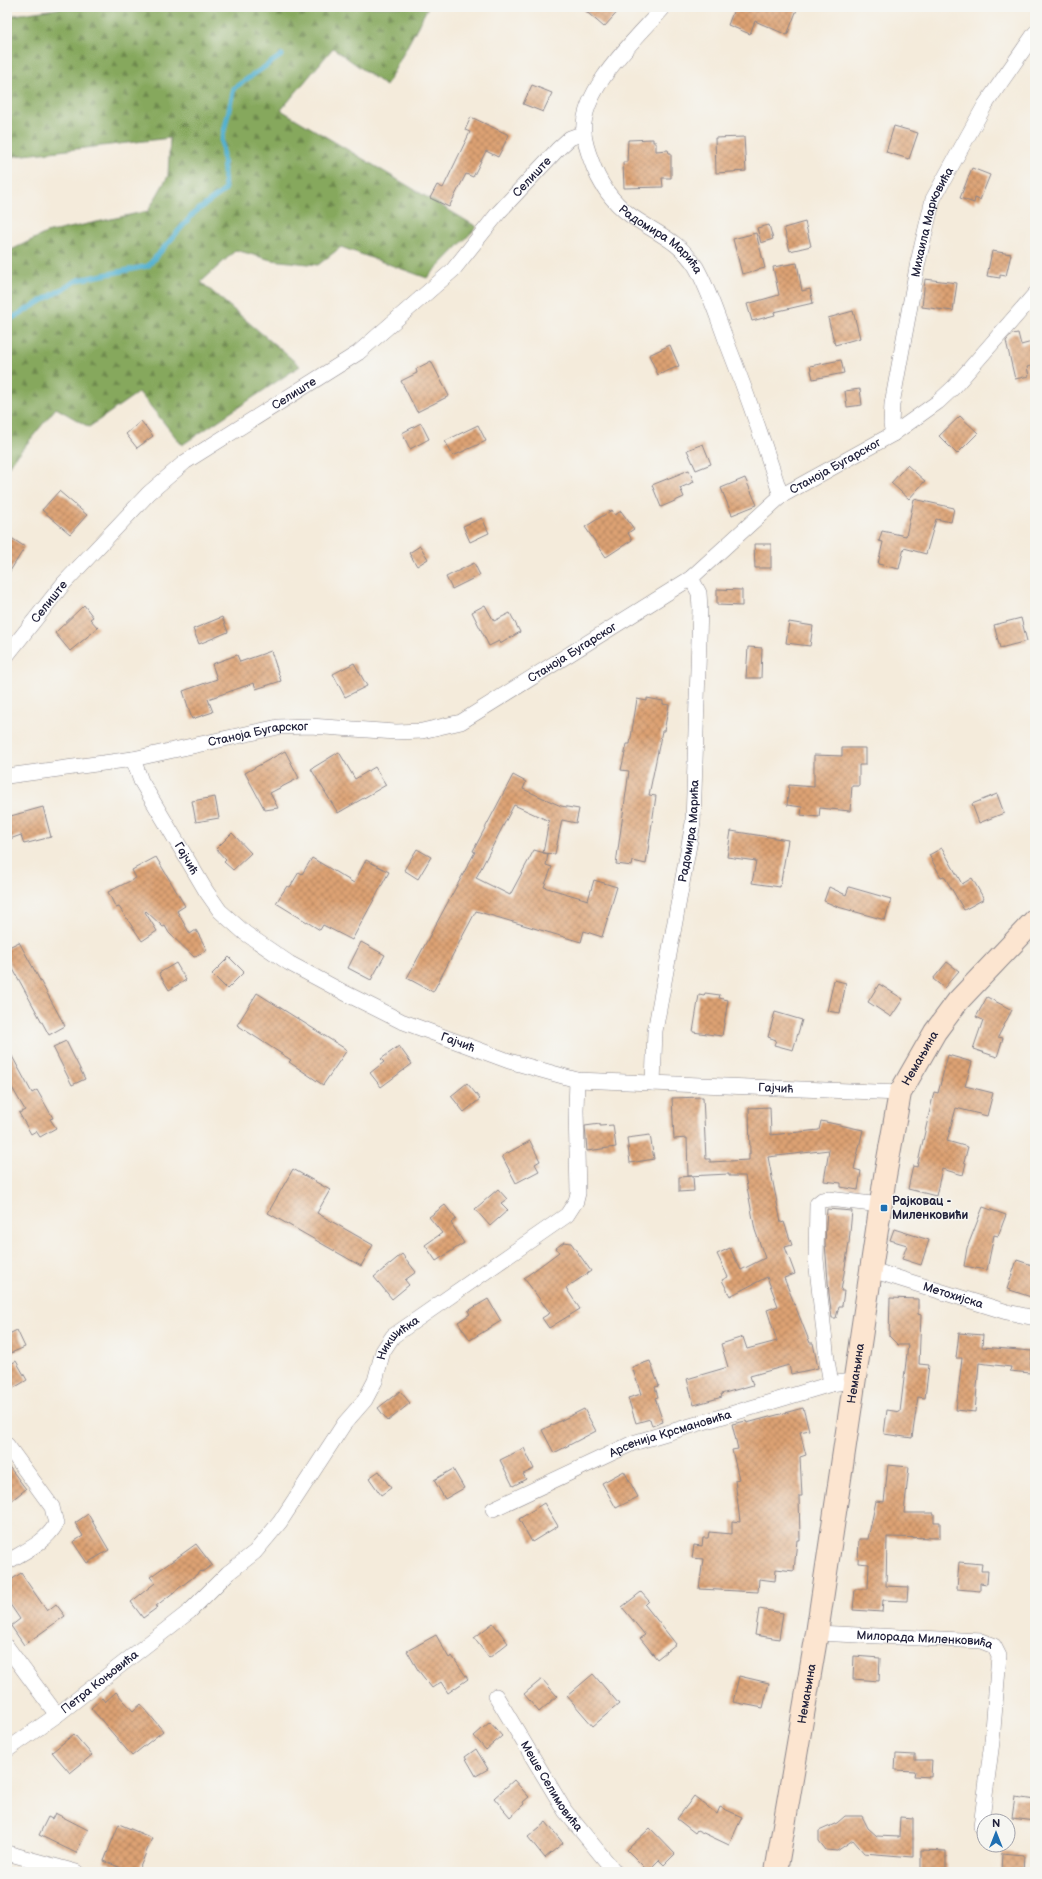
<svg xmlns="http://www.w3.org/2000/svg" width="1042" height="1879" font-family="'Balsamiq Sans',sans-serif">
  <defs>
    <pattern id="forest-firs" width="22" height="20" patternUnits="userSpaceOnUse"><rect width="22" height="20" fill="#86a85d"/><path d="M5 1l3.5 6h-7zM16 11l3.5 6h-7z" fill="#6d884e"/></pattern>
    <pattern id="building-cross-hatch" width="8" height="8" patternUnits="userSpaceOnUse"><rect width="8" height="8" fill="#dda273"/><path d="M0 0l8 8M0 8l8-8" fill="none" stroke="#b38460"/></pattern>
  </defs>
  <rect width="100%" height="100%" fill="#f6f6f2"/>
  <filter id="ink" filterUnits="userSpaceOnUse"><feTurbulence type="fractalNoise" baseFrequency=".025" numOctaves="2"/><feDisplacementMap in="SourceGraphic" scale="8" xChannelSelector="R" yChannelSelector="G"/><feConvolveMatrix kernelMatrix="1 2 1 2 8 2 1 2 1" color-interpolation-filters="sRGB"/></filter>
  <filter id="wash" filterUnits="userSpaceOnUse"><feTurbulence type="fractalNoise" baseFrequency=".012" numOctaves="4" result="noise"/><feDisplacementMap in="SourceGraphic" scale="16" xChannelSelector="R" yChannelSelector="G"/><feGaussianBlur stdDeviation="0.9" result="paint"/><feColorMatrix in="noise" values="0 0 0 0 0 0 0 0 0 0 0 0 0 0 0 0 0 1.4 0 .05"/><feComposite in="paint" operator="in"/></filter>
  <g filter="url(#wash)">
    <rect width="100%" height="100%" fill="#f4ebdb"/>
    <path fill="url(#forest-firs)" stroke="#54654c" d="M 70,7 L 428,7 L 386,86 L 333,48 L 281,110 L 477,227 L 427,278 L 341,247 L 318,265 L 271,260 L 236,250 L 201,282 L 300,366 L 182,445 L 139,392 L 89,427 L 56,408 L 7,468 L 7,252 L 46,233 L 148,211 L 168,176 L 170,138 L 7,157 L 7,16 Z"/>
    <g fill="none" stroke-linecap="round" stroke-linejoin="round">
      <path stroke="#50afcf" stroke-width="5" d="M 7,321 L 78,280 L 148,266 L 194,213 L 225,190 L 222,140 L 234,88 L 282,55"/>
    </g>
    <g id="blocks">
      <g fill="url(#building-cross-hatch)">
        <path d="M 581,7 L 622,7 L 604,27 Z"/>
        <path d="M 735,7 L 798,7 L 787,35 L 755,21 L 750,34 L 728,25 Z"/>
        <path d="M 532,85 L 552,93 L 543,112 L 523,104 Z"/>
        <path d="M 471,117 L 509,135 L 498,157 L 486,151 L 473,177 L 466,174 L 449,207 L 430,198 L 437,185 L 443,188 L 470,132 L 465,130 Z"/>
        <path d="M 894,126 L 918,133 L 909,159 L 886,152 Z"/>
        <path d="M 744,137 L 746,171 L 716,173 L 715,138 Z"/>
        <path d="M 653,139 L 653,142 L 656,142 L 656,151 L 668,150 L 669,153 L 671,153 L 671,178 L 662,178 L 663,187 L 624,188 L 623,162 L 627,162 L 628,140 Z"/>
        <path d="M 972,168 L 990,175 L 980,200 L 975,198 L 974,203 L 960,198 Z"/>
        <path d="M 805,222 L 811,246 L 790,251 L 784,228 Z"/>
        <path d="M 769,225 L 773,239 L 761,243 L 757,228 Z"/>
        <path d="M 756,233 L 765,268 L 742,274 L 733,239 Z"/>
        <path d="M 992,251 L 1011,254 L 1006,276 L 1000,275 L 1000,278 L 987,276 Z"/>
        <path d="M 797,263 L 802,291 L 810,289 L 813,303 L 774,312 L 775,315 L 752,321 L 747,304 L 779,295 L 773,267 Z"/>
        <path d="M 925,279 L 957,283 L 953,311 L 922,307 Z"/>
        <path d="M 853,311 L 860,338 L 835,345 L 828,318 Z"/>
        <path d="M 1018,333 L 1021,345 L 1032,342 L 1035,356 L 1035,365 L 1027,367 L 1029,376 L 1015,379 L 1006,341 L 1012,334 Z"/>
        <path d="M 670,345 L 679,366 L 658,375 L 649,355 Z"/>
        <path d="M 841,360 L 844,373 L 813,379 L 810,366 Z"/>
        <path d="M 431,361 L 449,396 L 417,412 L 401,381 L 417,373 L 416,369 Z"/>
        <path d="M 860,389 L 862,405 L 847,407 L 845,391 Z"/>
        <path d="M 960,416 L 978,433 L 957,454 L 939,436 Z"/>
        <path d="M 141,421 L 153,436 L 137,448 L 126,434 Z"/>
        <path d="M 421,423 L 429,439 L 410,449 L 402,433 Z"/>
        <path d="M 478,425 L 486,441 L 453,456 L 445,441 Z"/>
        <path d="M 703,444 L 711,464 L 696,470 L 687,450 Z"/>
        <path d="M 907,465 L 925,481 L 909,499 L 891,483 Z"/>
        <path d="M 689,470 L 694,482 L 680,488 L 684,497 L 661,507 L 652,485 Z"/>
        <path d="M 745,478 L 757,505 L 732,515 L 721,488 Z"/>
        <path d="M 59,491 L 87,515 L 70,534 L 42,510 Z"/>
        <path d="M 914,499 L 954,508 L 951,522 L 936,519 L 926,554 L 904,548 L 899,569 L 878,564 L 883,542 L 879,541 L 882,531 L 906,536 Z"/>
        <path d="M 612,510 L 615,515 L 621,511 L 634,529 L 628,533 L 632,540 L 606,557 L 585,527 Z"/>
        <path d="M 482,518 L 489,533 L 470,542 L 463,526 Z"/>
        <path d="M 7,535 L 25,547 L 7,576 Z"/>
        <path d="M 754,544 L 771,544 L 771,568 L 755,568 Z"/>
        <path d="M 420,546 L 428,559 L 417,566 L 409,553 Z"/>
        <path d="M 474,563 L 480,575 L 452,589 L 446,577 Z"/>
        <path d="M 717,589 L 742,590 L 742,606 L 717,605 Z"/>
        <path d="M 84,605 L 93,617 L 90,619 L 98,628 L 70,651 L 55,633 Z"/>
        <path d="M 485,605 L 494,621 L 510,613 L 520,632 L 500,644 L 499,641 L 489,646 L 472,612 Z"/>
        <path d="M 222,617 L 228,632 L 199,644 L 193,629 Z"/>
        <path d="M 1021,618 L 1027,641 L 1000,648 L 994,625 Z"/>
        <path d="M 789,622 L 813,626 L 810,646 L 786,643 Z"/>
        <path d="M 748,647 L 762,648 L 761,678 L 746,678 Z"/>
        <path d="M 271,651 L 281,681 L 256,689 L 254,683 L 208,699 L 213,712 L 192,719 L 183,691 L 217,679 L 212,664 L 237,655 L 240,662 Z"/>
        <path d="M 354,663 L 367,686 L 345,697 L 333,674 Z"/>
        <path d="M 647,698 L 663,701 L 663,704 L 669,705 L 664,731 L 662,731 L 649,795 L 656,796 L 646,864 L 633,861 L 632,866 L 616,864 L 629,771 L 621,770 L 627,744 L 630,744 L 637,699 L 647,701 Z"/>
        <path d="M 842,748 L 865,748 L 865,765 L 859,765 L 859,786 L 852,786 L 850,811 L 820,808 L 819,817 L 801,815 L 802,807 L 787,805 L 789,785 L 814,787 L 814,755 L 842,756 Z"/>
        <path d="M 285,751 L 299,778 L 270,793 L 278,808 L 265,810 L 245,773 Z"/>
        <path d="M 339,752 L 355,779 L 375,767 L 386,785 L 338,813 L 311,769 Z"/>
        <path d="M 513,775 L 526,782 L 523,789 L 561,806 L 579,809 L 576,823 L 562,820 L 555,854 L 543,853 L 549,821 L 514,805 L 476,878 L 510,895 L 534,850 L 548,854 L 546,865 L 552,867 L 544,887 L 588,900 L 594,880 L 617,887 L 602,937 L 584,931 L 581,942 L 476,911 L 433,992 L 407,978 L 475,852 L 473,851 Z"/>
        <path d="M 997,794 L 1004,813 L 979,823 L 972,804 Z"/>
        <path d="M 215,797 L 219,818 L 196,822 L 192,801 Z"/>
        <path d="M 43,807 L 51,837 L 24,844 L 21,835 L 7,840 L 7,817 Z"/>
        <path d="M 731,831 L 788,840 L 780,887 L 752,883 L 756,861 L 727,857 Z"/>
        <path d="M 232,833 L 251,853 L 233,870 L 224,862 L 226,860 L 216,849 Z"/>
        <path d="M 942,848 L 962,884 L 972,878 L 984,899 L 964,910 L 944,876 L 941,877 L 929,855 Z"/>
        <path d="M 417,849 L 431,857 L 418,879 L 404,870 Z"/>
        <path d="M 156,857 L 185,906 L 177,911 L 190,934 L 196,930 L 207,950 L 194,957 L 169,933 L 165,926 L 163,927 L 146,911 L 145,912 L 157,931 L 142,941 L 119,907 L 116,908 L 108,892 L 136,878 L 132,870 Z"/>
        <path d="M 312,858 L 354,883 L 366,860 L 389,872 L 352,940 L 323,925 L 320,930 L 276,903 L 287,886 L 290,887 L 299,872 L 302,874 Z"/>
        <path d="M 829,887 L 846,895 L 849,887 L 891,899 L 885,920 L 838,907 L 824,901 Z"/>
        <path d="M 19,942 L 65,1026 L 49,1035 L 7,958 L 7,948 Z"/>
        <path d="M 361,942 L 385,955 L 371,980 L 348,968 Z"/>
        <path d="M 229,957 L 244,972 L 227,989 L 212,974 Z"/>
        <path d="M 947,962 L 959,971 L 944,988 L 933,979 Z"/>
        <path d="M 176,963 L 186,980 L 169,990 L 159,973 Z"/>
        <path d="M 834,980 L 846,983 L 840,1013 L 827,1011 Z"/>
        <path d="M 879,984 L 903,999 L 891,1017 L 868,1002 Z"/>
        <path d="M 257,993 L 347,1050 L 323,1085 L 289,1062 L 291,1060 L 237,1025 Z"/>
        <path d="M 705,993 L 720,995 L 719,998 L 728,1000 L 722,1036 L 693,1032 L 699,995 L 704,996 Z"/>
        <path d="M 987,997 L 1012,1010 L 998,1037 L 1003,1038 L 997,1057 L 973,1049 L 983,1020 L 976,1017 Z"/>
        <path d="M 775,1012 L 802,1020 L 793,1050 L 774,1045 L 776,1040 L 768,1037 Z"/>
        <path d="M 66,1041 L 85,1079 L 72,1085 L 53,1047 Z"/>
        <path d="M 399,1046 L 412,1064 L 381,1087 L 370,1073 L 384,1062 L 381,1059 Z"/>
        <path d="M 7,1047 L 32,1093 L 37,1090 L 53,1118 L 50,1119 L 56,1128 L 40,1137 L 36,1131 L 31,1134 L 19,1113 L 25,1110 L 7,1079 Z"/>
        <path d="M 948,1055 L 972,1062 L 965,1086 L 993,1093 L 987,1116 L 956,1108 L 947,1141 L 968,1147 L 964,1162 L 966,1163 L 963,1175 L 942,1169 L 936,1196 L 908,1189 L 913,1166 L 917,1167 L 934,1092 L 938,1093 Z"/>
        <path d="M 467,1083 L 480,1099 L 464,1112 L 451,1096 Z"/>
        <path d="M 703,1097 L 706,1159 L 710,1159 L 710,1162 L 749,1160 L 749,1154 L 750,1154 L 749,1108 L 770,1107 L 771,1135 L 819,1130 L 821,1121 L 863,1130 L 854,1169 L 861,1171 L 858,1190 L 841,1187 L 841,1183 L 824,1181 L 829,1150 L 768,1157 L 781,1223 L 784,1222 L 792,1245 L 785,1247 L 795,1274 L 784,1278 L 810,1343 L 813,1343 L 818,1368 L 791,1374 L 789,1365 L 750,1376 L 753,1385 L 721,1394 L 722,1397 L 694,1405 L 687,1379 L 728,1367 L 721,1344 L 743,1337 L 747,1349 L 777,1341 L 767,1310 L 778,1306 L 767,1277 L 730,1296 L 722,1280 L 728,1277 L 717,1254 L 730,1248 L 741,1270 L 765,1258 L 755,1230 L 745,1176 L 729,1176 L 729,1174 L 688,1176 L 687,1138 L 674,1139 L 672,1098 Z"/>
        <path d="M 600,1124 L 600,1126 L 613,1125 L 616,1147 L 587,1151 L 585,1126 Z"/>
        <path d="M 650,1135 L 654,1159 L 630,1163 L 627,1138 Z"/>
        <path d="M 530,1141 L 540,1161 L 535,1164 L 539,1171 L 516,1183 L 502,1156 Z"/>
        <path d="M 293,1169 L 330,1190 L 317,1213 L 373,1245 L 361,1266 L 268,1213 Z"/>
        <path d="M 693,1176 L 694,1191 L 679,1192 L 679,1177 Z"/>
        <path d="M 498,1189 L 507,1199 L 501,1203 L 508,1210 L 490,1226 L 475,1209 Z"/>
        <path d="M 445,1205 L 456,1219 L 451,1223 L 464,1243 L 436,1261 L 425,1245 L 442,1233 L 429,1217 Z"/>
        <path d="M 983,1207 L 1006,1215 L 998,1236 L 994,1235 L 987,1270 L 964,1266 L 967,1248 Z"/>
        <path d="M 827,1209 L 852,1211 L 849,1243 L 841,1291 L 844,1291 L 842,1306 L 839,1306 L 836,1318 L 832,1318 L 829,1294 L 825,1243 Z"/>
        <path d="M 894,1229 L 929,1240 L 921,1265 L 902,1259 L 907,1245 L 890,1240 Z"/>
        <path d="M 564,1242 L 571,1243 L 591,1271 L 566,1288 L 580,1309 L 549,1328 L 542,1318 L 550,1313 L 524,1278 L 559,1252 L 556,1248 Z"/>
        <path d="M 402,1254 L 416,1272 L 405,1280 L 409,1285 L 392,1299 L 374,1277 Z"/>
        <path d="M 1017,1260 L 1035,1266 L 1035,1285 L 1031,1297 L 1007,1289 Z"/>
        <path d="M 890,1298 L 918,1299 L 918,1314 L 921,1315 L 919,1364 L 929,1365 L 925,1398 L 918,1397 L 912,1438 L 884,1434 L 887,1410 L 900,1412 L 908,1345 L 898,1345 L 889,1336 Z"/>
        <path d="M 488,1299 L 501,1321 L 470,1340 L 458,1322 L 470,1314 L 468,1311 Z"/>
        <path d="M 17,1330 L 25,1347 L 11,1353 L 7,1344 L 7,1335 Z"/>
        <path d="M 959,1333 L 983,1335 L 982,1347 L 1032,1351 L 1030,1373 L 1010,1371 L 1011,1367 L 979,1363 L 975,1412 L 956,1410 L 962,1358 L 956,1358 Z"/>
        <path d="M 16,1361 L 27,1380 L 7,1392 L 7,1366 Z"/>
        <path d="M 650,1361 L 659,1386 L 655,1387 L 658,1397 L 655,1398 L 663,1422 L 652,1426 L 650,1419 L 636,1423 L 628,1398 L 641,1394 L 632,1367 Z"/>
        <path d="M 400,1391 L 410,1403 L 388,1421 L 378,1408 Z"/>
        <path d="M 803,1408 L 809,1430 L 800,1432 L 806,1455 L 800,1457 L 802,1496 L 799,1496 L 800,1540 L 797,1540 L 794,1571 L 776,1569 L 775,1581 L 759,1579 L 758,1592 L 699,1589 L 703,1559 L 692,1558 L 694,1545 L 702,1546 L 703,1538 L 708,1538 L 709,1532 L 732,1534 L 732,1521 L 740,1522 L 735,1480 L 739,1479 L 732,1450 L 738,1449 L 732,1424 L 746,1421 L 747,1423 Z"/>
        <path d="M 584,1409 L 596,1431 L 554,1453 L 542,1430 Z"/>
        <path d="M 524,1448 L 534,1469 L 523,1474 L 526,1479 L 513,1486 L 500,1460 Z"/>
        <path d="M 7,1464 L 26,1489 L 7,1504 Z"/>
        <path d="M 888,1465 L 909,1467 L 904,1513 L 934,1513 L 934,1522 L 940,1522 L 940,1538 L 887,1537 L 886,1586 L 908,1587 L 907,1601 L 883,1600 L 882,1612 L 853,1610 L 855,1589 L 868,1589 L 869,1564 L 858,1563 L 859,1539 L 868,1539 L 876,1501 L 884,1502 Z"/>
        <path d="M 453,1469 L 464,1488 L 445,1499 L 434,1480 Z"/>
        <path d="M 379,1471 L 391,1488 L 381,1495 L 369,1478 Z"/>
        <path d="M 624,1471 L 638,1497 L 616,1508 L 602,1483 Z"/>
        <path d="M 544,1503 L 558,1526 L 532,1542 L 519,1519 Z"/>
        <path d="M 88,1514 L 109,1550 L 87,1563 L 73,1542 L 83,1536 L 75,1523 Z"/>
        <path d="M 196,1544 L 212,1565 L 202,1572 L 201,1571 L 156,1606 L 158,1607 L 143,1618 L 131,1602 L 155,1583 L 150,1577 Z"/>
        <path d="M 959,1562 L 982,1564 L 981,1571 L 988,1571 L 987,1584 L 980,1583 L 980,1591 L 957,1589 Z"/>
        <path d="M 21,1573 L 47,1611 L 56,1604 L 65,1616 L 24,1645 L 11,1626 L 20,1619 L 7,1600 L 7,1583 Z"/>
        <path d="M 641,1592 L 649,1601 L 645,1605 L 676,1644 L 657,1659 L 640,1638 L 645,1635 L 622,1607 Z"/>
        <path d="M 759,1609 L 783,1613 L 779,1639 L 755,1635 Z"/>
        <path d="M 493,1623 L 508,1643 L 489,1658 L 474,1638 Z"/>
        <path d="M 436,1635 L 449,1658 L 452,1656 L 468,1679 L 448,1693 L 441,1682 L 432,1688 L 418,1670 L 407,1651 Z"/>
        <path d="M 854,1656 L 880,1658 L 879,1681 L 853,1679 Z"/>
        <path d="M 593,1674 L 619,1704 L 593,1726 L 567,1696 Z"/>
        <path d="M 739,1676 L 769,1683 L 763,1708 L 733,1702 Z"/>
        <path d="M 542,1679 L 557,1696 L 539,1712 L 524,1694 Z"/>
        <path d="M 116,1692 L 133,1711 L 141,1704 L 163,1731 L 132,1756 L 91,1708 L 102,1698 L 105,1702 Z"/>
        <path d="M 490,1722 L 502,1736 L 486,1750 L 474,1736 Z"/>
        <path d="M 74,1734 L 92,1755 L 70,1773 L 52,1752 Z"/>
        <path d="M 476,1749 L 488,1769 L 476,1776 L 465,1757 Z"/>
        <path d="M 896,1754 L 915,1755 L 915,1760 L 932,1760 L 931,1777 L 914,1776 L 915,1771 L 895,1770 Z"/>
        <path d="M 514,1780 L 529,1797 L 523,1802 L 524,1804 L 510,1817 L 494,1798 Z"/>
        <path d="M 694,1796 L 717,1814 L 720,1807 L 742,1817 L 729,1845 L 697,1830 L 695,1833 L 677,1819 Z"/>
        <path d="M 1015,1797 L 1035,1800 L 1035,1821 L 1012,1818 Z"/>
        <path d="M 55,1813 L 88,1830 L 76,1853 L 39,1835 L 48,1817 L 52,1819 Z"/>
        <path d="M 845,1816 L 862,1816 L 868,1828 L 877,1836 L 899,1837 L 900,1817 L 913,1818 L 913,1857 L 864,1853 L 853,1840 L 837,1851 L 826,1850 L 819,1841 L 819,1831 L 837,1823 Z"/>
        <path d="M 546,1822 L 563,1843 L 545,1858 L 528,1837 Z"/>
        <path d="M 119,1824 L 152,1838 L 138,1872 L 131,1872 L 104,1861 Z"/>
        <path d="M 650,1828 L 675,1854 L 664,1865 L 659,1860 L 648,1871 L 627,1850 Z"/>
        <path d="M 921,1850 L 946,1851 L 946,1872 L 921,1872 Z"/>
        <path d="M 1002,1853 L 1024,1855 L 1023,1872 L 1001,1872 Z"/>
      </g>
    </g>
  </g>
  <g filter="url(#ink)">
    <use href="#blocks" fill-opacity="0" stroke="#8b868b" stroke-width="1"/>
    <g fill="none" stroke-linecap="round" stroke-linejoin="round">
      <defs>
        <g id="street">
          <path id="s1" d="M 664,7 C 637,38 579,90 584,134 C 585,143 588,152 591,160 C 599,183 611,201 630,215 C 655,233 679,240 696,267 C 709,290 717,316 726,340 C 746,391 764,443 781,496"/>
          <path id="s2" d="M 893,434 L 891,424 L 892,404 L 918,262 L 933,199 L 985,105 L 1035,33"/>
          <path id="s3" d="M 7,655 L 64,583 L 149,493 L 185,462 L 358,353 L 453,270 L 499,212 L 557,150 L 570,138 L 584,133"/>
          <path id="s4" d="M 133,759 L 141,781 L 206,891 L 220,911 L 245,933 L 289,963 L 345,993 L 401,1021 L 509,1061 L 577,1080 L 900,1093"/>
          <path id="s5" d="M 7,776 L 133,759 L 278,727 L 310,726 L 396,732 L 422,731 L 461,722 L 691,578 L 781,496 L 893,434 L 938,402 L 954,387 L 1035,294"/>
          <path id="s6" d="M 653,1083 L 655,1031 L 693,823 L 700,608 L 699,593 L 691,578"/>
          <path id="s7" d="M 872,1270 L 1007,1312 L 1035,1318"/>
          <path d="M 831,1384 L 827,1360 L 816,1259 L 817,1204 L 822,1200 L 829,1199 L 881,1205"/>
          <path d="M 7,1445 L 52,1507 L 56,1524 C 45,1543 25,1551 7,1562"/>
          <path id="s8" d="M 493,1509 L 633,1443 L 831,1384 L 844,1382 L 855,1383"/>
          <path id="s9" d="M 817,1633 L 981,1641 L 994,1646 L 999,1656 L 992,1742 L 981,1826"/>
          <path d="M 7,1647 L 57,1715"/>
          <path id="s10" d="M 496,1696 L 565,1811 L 615,1872"/>
          <path id="s11" d="M 7,1750 L 57,1715 L 190,1611 L 228,1573 L 255,1552 L 280,1522 L 344,1424 L 365,1400 L 375,1381 L 383,1351 L 393,1336 L 567,1215 L 576,1201 L 578,1193 L 576,1110 L 577,1080"/>
          <path d="M 7,1853 L 76,1872"/>
        </g>
        <g id="secondary">
          <path id="s12" d="M 776,1872 L 817,1633 L 885,1176 L 900,1093 L 935,1032 L 958,1001 L 1035,920"/>
        </g>
      </defs>
      <use href="#street" stroke="#8b868b" stroke-width="16"/>
      <use href="#secondary" stroke="#8b868b" stroke-width="24"/>
      <use href="#street" stroke="#fff" stroke-width="15"/>
      <use href="#secondary" stroke="#fce5d0" stroke-width="22"/>
    </g>
  </g>
  <rect fill="#1f6fb2" stroke="#f6f6f2" stroke-width="1.5" x="880" y="1204" width="8" height="8" rx="2"/>
  <g text-anchor="middle" dominant-baseline="central" stroke-width="3" stroke-linejoin="round" paint-order="stroke">
    <g font-size="12" fill="#22223b" stroke="#f6f6f2">
      <text stroke="none"><textPath href="#s3" startOffset="716">Селиште</textPath></text>
      <text stroke="none"><textPath href="#s2" startOffset="217">Михаила Марковића</textPath></text>
      <text stroke="none"><textPath href="#s1" startOffset="289">Радомира Марића</textPath></text>
      <text stroke="none"><textPath href="#s3" startOffset="392">Селиште</textPath></text>
      <text stroke="none"><textPath href="#s5" startOffset="915">Станоја Бугарског</textPath></text>
      <text stroke="none"><textPath href="#s3" startOffset="68">Селиште</textPath></text>
      <text stroke="none"><textPath href="#s5" startOffset="591">Станоја Бугарског</textPath></text>
      <text stroke="none"><textPath href="#s5" startOffset="255">Станоја Бугарског</textPath></text>
      <text stroke="none"><textPath href="#s6" startOffset="255">Радомира Марића</textPath></text>
      <text stroke="none"><textPath href="#s4" startOffset="113">Гајчић</textPath></text>
      <text stroke="none"><textPath href="#s4" startOffset="449">Гајчић</textPath></text>
      <text stroke="none"><textPath href="#s12" startOffset="829">Немањина</textPath></text>
      <text stroke="none"><textPath href="#s4" startOffset="773">Гајчић</textPath></text>
      <text stroke="none"><textPath href="#s7" startOffset="85">Метохијска</textPath></text>
      <text stroke="none"><textPath href="#s11" startOffset="578">Никшићка</textPath></text>
      <text stroke="none"><textPath href="#s12" startOffset="505">Немањина</textPath></text>
      <text stroke="none"><textPath href="#s8" startOffset="193">Арсенија Крсмановића</textPath></text>
      <text stroke="none"><textPath href="#s9" startOffset="108">Милорада Миленковића</textPath></text>
      <text stroke="none"><textPath href="#s11" startOffset="115">Петра Коњовића</textPath></text>
      <text stroke="none"><textPath href="#s12" startOffset="181">Немањина</textPath></text>
      <text stroke="none"><textPath href="#s10" startOffset="106">Меше Селимовића</textPath></text>
    </g>
    <g font-size="12" font-weight="bold" fill="#22223b" stroke="#f6f6f2" text-anchor="start">
      <text x="892" y="1201">Рајковац -<tspan x="892" dy="14">Миленковићи</tspan></text>
    </g>
  </g>
  <rect width="1042" height="1879" fill="none" stroke="#f6f6f2" stroke-width="24"/>
  <g transform="translate(996 1833)"><circle r="19" fill="#f6f6f2" stroke="#a1a1a9"/>
  <path d="M0-3L7 15L0 10L-7 15Z" fill="#1f6fb2"/>
  <text y="-6" font-size="11" font-weight="bold" text-anchor="middle" fill="#22223b">N</text>
  </g>
</svg>
